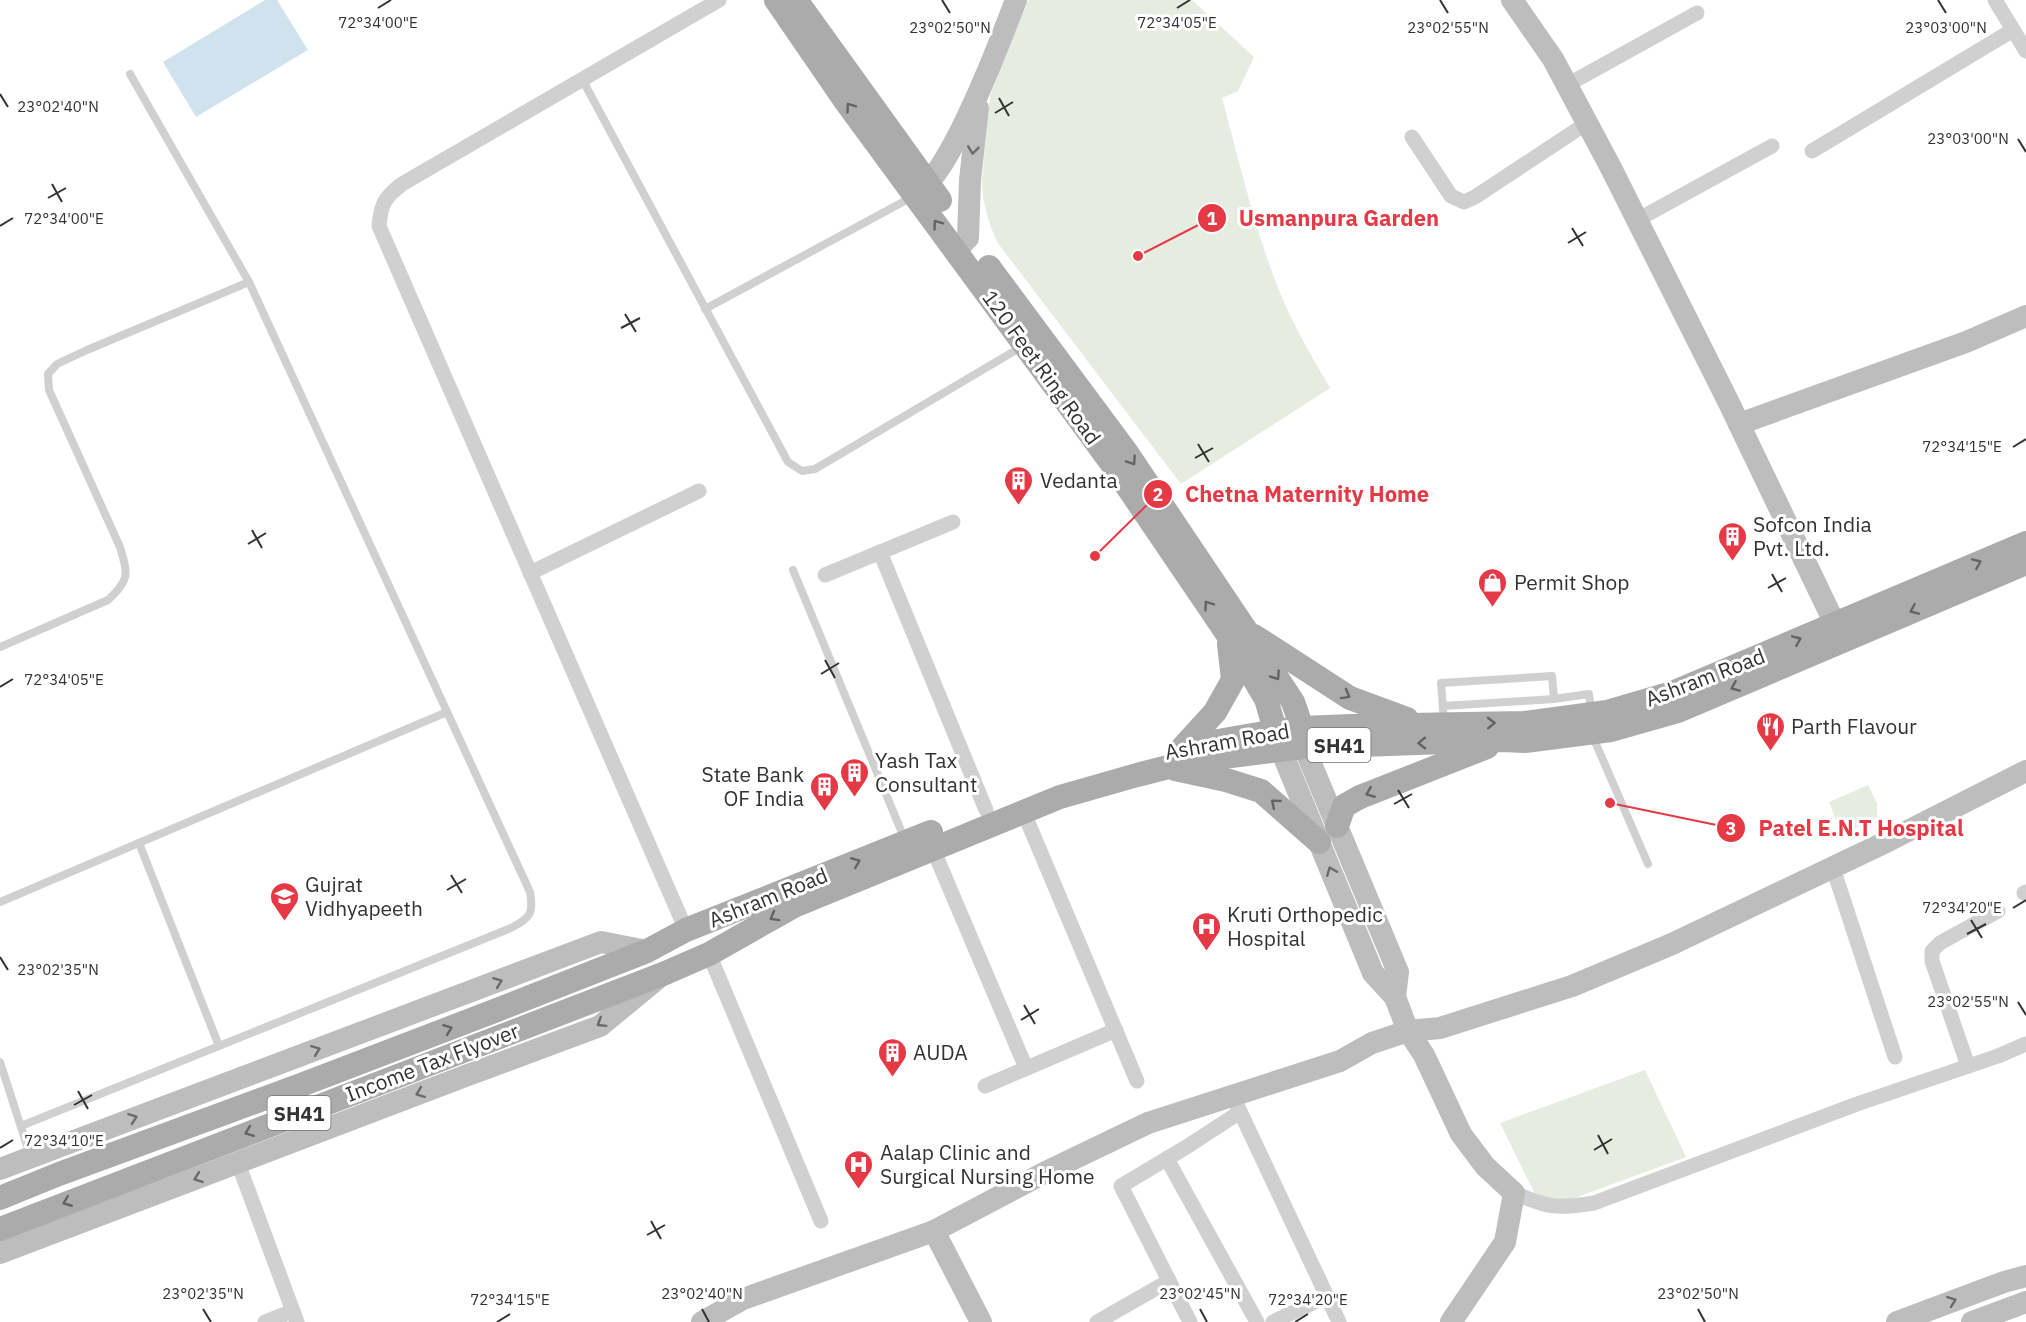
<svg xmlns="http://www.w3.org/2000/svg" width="2026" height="1322" font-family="'IBM Plex Sans',sans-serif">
  <rect width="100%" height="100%" fill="#fff"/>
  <g fill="#e6ecdf">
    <path d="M 1028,0 L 1192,0 L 1254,57 L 1238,91 L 1222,98 C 1241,167 1256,237 1284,302 C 1297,332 1314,360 1330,388 L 1181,484 L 997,242 L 989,222 L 983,198 L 982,180 L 990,96 Z"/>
    <path d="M 1868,785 L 1877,803 L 1877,817 L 1847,833 L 1837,823 L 1829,802 Z"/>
    <path d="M 1645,1070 L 1686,1157 L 1564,1202 L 1536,1196 L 1500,1123 Z"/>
  </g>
  <path fill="#cfe2ee" d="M 265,0 L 277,0 L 308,50 L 196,117 L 163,62 Z"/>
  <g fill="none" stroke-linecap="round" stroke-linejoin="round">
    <g stroke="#d0d0d0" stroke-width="8">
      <path d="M 582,79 L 788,462 L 802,471 L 815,469 L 1023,346"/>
      <path d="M 705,309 L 912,197"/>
      <path d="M 793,570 L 905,840"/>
      <path d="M 0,647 L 108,600 C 130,579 128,575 120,547 L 49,390 L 48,374 L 57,364 L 87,350 L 249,282"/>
      <path d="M 1443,706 L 1554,699"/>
      <path d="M 1444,722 L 1441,683 L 1552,676 L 1554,699 L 1589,694 L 1591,710"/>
      <path d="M 1593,737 L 1648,864"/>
      <path d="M 139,843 L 219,1046"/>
      <path d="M 0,902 L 447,712"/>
      <path d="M 0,1062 L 30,1155"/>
      <path d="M 21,1126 L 511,928 C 530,918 534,914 530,892 L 249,282 L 130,74"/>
    </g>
    <g stroke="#d0d0d0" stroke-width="15">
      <path d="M 1995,0 L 2026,51"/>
      <path d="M 1567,85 L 1697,13"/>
      <path d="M 1412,137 L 1451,196 L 1464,202 L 1475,197 L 1587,123"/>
      <path d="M 1812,151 L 2013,30"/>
      <path d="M 1637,220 L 1772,146"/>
      <path d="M 880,552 L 986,810"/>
      <path d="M 530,573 L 699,491"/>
      <path d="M 825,575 L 953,522"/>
      <path d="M 1024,813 L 1137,1081"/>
      <path d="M 933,849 L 1026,1068"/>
      <path d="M 1833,868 L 1895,1057"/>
      <path d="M 2024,893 L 2026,892"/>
      <path d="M 686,930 L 379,226 C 381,204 384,198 402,184 L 719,0"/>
      <path d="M 709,954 L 821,1221"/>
      <path d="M 1968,1066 L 1932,961 L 1932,951 L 1940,943 L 1998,911"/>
      <path d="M 985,1086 L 1116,1030"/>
      <path d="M 1237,1105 L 1339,1322"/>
      <path d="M 1167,1159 L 1257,1322"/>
      <path d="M 238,1163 L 297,1322"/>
      <path d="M 1514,1193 C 1549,1208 1557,1209 1594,1203 L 1857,1104 L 1998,1056 L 2026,1044"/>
      <path d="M 265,1322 L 293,1311"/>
      <path d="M 1097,1322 L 1169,1281"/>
      <path d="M 1190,1322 L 1121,1186 L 1188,1146 L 1240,1112"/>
      <path d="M 1273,1322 L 1327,1296"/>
    </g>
    <g stroke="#bdbdbd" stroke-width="22">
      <path d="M 1512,0 L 1553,59 L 1611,168 L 1728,401 L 1835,624 L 1841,639"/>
      <path d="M 916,195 C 937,177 949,153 961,130 C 982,88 999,44 1016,0"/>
      <path d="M 956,250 L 968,238 L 970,180 L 978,108"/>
      <path d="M 1739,424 L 1966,342 L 2026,316"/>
      <path d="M 1304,747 L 1398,972 L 1395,997"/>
      <path d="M 1408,1031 L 1440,1028 L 1572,986 L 1672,944 L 1888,841 L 2026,771"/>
      <path d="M 1408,1031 L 1424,1055 L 1461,1134 L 1485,1166 L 1514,1193 L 1505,1242 L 1451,1322"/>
      <path d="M 0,1169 L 601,942 L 647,951"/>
      <path d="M 934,1231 L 981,1322"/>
      <path d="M 0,1253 L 468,1075 L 600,1026 L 657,979"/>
      <path d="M 702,1322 L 743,1299 L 934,1231 L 1046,1172 L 1148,1123 L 1340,1061 L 1372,1043 L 1408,1031 L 1395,997 L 1373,973 L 1281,750"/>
      <path d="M 1897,1322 L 2004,1282 L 2026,1276"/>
      <path d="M 1972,1322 L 2026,1302"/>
    </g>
    <g stroke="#ababab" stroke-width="24">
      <path d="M 776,0 L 846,102 L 1112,464 L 1228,635 L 1266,699 L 1280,747"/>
      <path d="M 796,0 L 940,200"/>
      <path d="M 989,267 L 1127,453 L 1245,629 L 1293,702 L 1302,728 L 1304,744"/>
      <path d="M 1254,636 L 1350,698 L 1407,719"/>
      <path d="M 1212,742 L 1276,731 L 1302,728 L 1351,726 L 1524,723 L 1607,712 L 1672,693 L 2026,543"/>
      <path d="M 1183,747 L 1215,712 L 1233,680 L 1229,644"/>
      <path d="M 1175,769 L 1226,780 L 1261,791 L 1319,842"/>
      <path d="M 1337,826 L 1344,806 L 1360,797 L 1487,747"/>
      <path d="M 0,1198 L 59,1174 L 301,1085 L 497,1010 L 647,951 L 686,930 L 931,832"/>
      <path d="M 0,1229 L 663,974 L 709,954 L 794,906 L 1060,797 L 1137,775 L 1192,761 L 1304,747 L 1503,740 L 1525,741 L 1611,730 L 1678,711 L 2026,563"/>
    </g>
  </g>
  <defs><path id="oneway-chevron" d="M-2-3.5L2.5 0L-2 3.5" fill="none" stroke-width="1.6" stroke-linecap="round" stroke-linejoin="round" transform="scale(1.5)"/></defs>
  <g stroke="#636363">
    <use href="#oneway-chevron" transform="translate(850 107) rotate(-126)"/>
    <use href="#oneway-chevron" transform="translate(937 224) rotate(-126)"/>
    <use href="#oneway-chevron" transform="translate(1132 461) rotate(56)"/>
    <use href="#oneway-chevron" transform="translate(1977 563) rotate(-23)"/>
    <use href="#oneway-chevron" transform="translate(1208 605) rotate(-125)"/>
    <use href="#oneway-chevron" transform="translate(1914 610) rotate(157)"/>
    <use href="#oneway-chevron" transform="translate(1797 640) rotate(-23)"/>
    <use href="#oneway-chevron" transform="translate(1276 676) rotate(56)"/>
    <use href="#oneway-chevron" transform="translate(1735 687) rotate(157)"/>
    <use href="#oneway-chevron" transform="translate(1346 695) rotate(29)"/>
    <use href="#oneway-chevron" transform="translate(1491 723) rotate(-1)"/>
    <use href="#oneway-chevron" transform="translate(1422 743) rotate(179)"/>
    <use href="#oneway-chevron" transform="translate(1370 793) rotate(158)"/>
    <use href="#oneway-chevron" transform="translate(1275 803) rotate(-140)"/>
    <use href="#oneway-chevron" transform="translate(856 862) rotate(-22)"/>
    <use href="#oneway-chevron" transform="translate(774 917) rotate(151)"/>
    <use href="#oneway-chevron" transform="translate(448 1029) rotate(-21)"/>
    <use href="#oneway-chevron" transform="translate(249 1132) rotate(159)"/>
    <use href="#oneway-chevron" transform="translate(67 1202) rotate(158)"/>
  </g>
  <g stroke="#6a6a6a">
    <use href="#oneway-chevron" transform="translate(973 150) rotate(97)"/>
    <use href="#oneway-chevron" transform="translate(1331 871) rotate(-112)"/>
    <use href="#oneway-chevron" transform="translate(498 982) rotate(-21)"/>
    <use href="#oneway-chevron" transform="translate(601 1023) rotate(148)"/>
    <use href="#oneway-chevron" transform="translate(316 1050) rotate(-21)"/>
    <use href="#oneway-chevron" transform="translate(420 1093) rotate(159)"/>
    <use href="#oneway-chevron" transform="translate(133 1118) rotate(-20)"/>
    <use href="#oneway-chevron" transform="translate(198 1178) rotate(160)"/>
    <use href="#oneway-chevron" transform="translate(1952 1301) rotate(-20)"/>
  </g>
  <path fill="none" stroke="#333" stroke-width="2" d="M 942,0 L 950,13M 1440,0 L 1448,13M 1938,0 L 1946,13M 378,8 L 391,0M 1177,8 L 1190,0M 0,94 L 8,107M 999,98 L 1009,116M 995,113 L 1013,102M 2018,139 L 2026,152M 52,184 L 62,202M 48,198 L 66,188M 0,226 L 13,218M 1572,228 L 1583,246M 1568,243 L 1586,232M 625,314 L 636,332M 621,328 L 640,318M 1198,444 L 1209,462M 2013,447 L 2026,439M 1195,458 L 1213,448M 252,530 L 262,548M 248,544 L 266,533M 1772,574 L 1782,592M 1768,588 L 1786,578M 825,660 L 835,678M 821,674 L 839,663M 0,687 L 13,679M 1398,790 L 1409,808M 1394,804 L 1412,794M 451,875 L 462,893M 447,890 L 466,879M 2013,908 L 2026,900M 1971,920 L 1982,938M 1967,934 L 1986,924M 0,957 L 8,970M 2018,1002 L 2026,1015M 1024,1005 L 1035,1024M 1021,1020 L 1039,1009M 78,1091 L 88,1109M 74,1105 L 92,1095M 1598,1135 L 1608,1154M 0,1148 L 13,1140M 1594,1150 L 1612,1139M 651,1221 L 661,1239M 647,1235 L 665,1225M 203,1309 L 211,1322M 702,1309 L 709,1322M 1200,1309 L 1207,1322M 1698,1309 L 1705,1322M 497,1322 L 510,1314M 1295,1322 L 1308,1314"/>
  <defs>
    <symbol id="building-pin" viewBox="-11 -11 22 30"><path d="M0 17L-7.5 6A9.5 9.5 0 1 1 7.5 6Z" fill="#e63946" stroke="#fff"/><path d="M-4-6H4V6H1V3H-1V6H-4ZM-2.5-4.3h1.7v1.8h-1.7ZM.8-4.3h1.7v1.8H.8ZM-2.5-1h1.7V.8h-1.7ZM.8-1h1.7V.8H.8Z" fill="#fff"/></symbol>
    <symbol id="shop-pin" viewBox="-11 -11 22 30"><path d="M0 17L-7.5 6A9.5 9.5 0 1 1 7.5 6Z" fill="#e63946" stroke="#fff"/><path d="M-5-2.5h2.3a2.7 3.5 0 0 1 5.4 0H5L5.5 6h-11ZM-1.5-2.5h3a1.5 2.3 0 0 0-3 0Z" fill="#fff"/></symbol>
    <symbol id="restaurant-pin" viewBox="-11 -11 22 30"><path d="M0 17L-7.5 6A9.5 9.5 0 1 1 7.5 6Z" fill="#e63946" stroke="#fff"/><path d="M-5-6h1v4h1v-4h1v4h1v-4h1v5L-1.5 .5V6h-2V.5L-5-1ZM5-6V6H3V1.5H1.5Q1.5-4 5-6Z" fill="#fff"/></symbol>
    <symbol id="university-pin" viewBox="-11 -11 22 30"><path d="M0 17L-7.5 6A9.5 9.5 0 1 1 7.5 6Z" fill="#e63946" stroke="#fff"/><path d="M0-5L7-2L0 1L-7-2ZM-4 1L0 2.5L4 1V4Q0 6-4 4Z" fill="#fff"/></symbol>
    <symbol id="hospital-pin" viewBox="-11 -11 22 30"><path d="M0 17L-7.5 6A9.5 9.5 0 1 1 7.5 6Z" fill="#e63946" stroke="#fff"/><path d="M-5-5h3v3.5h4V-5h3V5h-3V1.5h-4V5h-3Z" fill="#fff"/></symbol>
  </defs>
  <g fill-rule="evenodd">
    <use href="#building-pin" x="1002" y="464" width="33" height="45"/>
    <use href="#building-pin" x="1716" y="520" width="33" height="45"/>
    <use href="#shop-pin" x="1476" y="566" width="33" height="45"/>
    <use href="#restaurant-pin" x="1754" y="710" width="33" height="45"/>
    <use href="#building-pin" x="838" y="756" width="33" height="45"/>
    <use href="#building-pin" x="808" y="770" width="33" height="45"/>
    <use href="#university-pin" x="268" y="880" width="33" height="45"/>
    <use href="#hospital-pin" x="1190" y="910" width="33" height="45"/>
    <use href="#building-pin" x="876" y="1036" width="33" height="45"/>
    <use href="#hospital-pin" x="842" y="1148" width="33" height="45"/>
  </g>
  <g text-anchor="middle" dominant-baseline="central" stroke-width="6" stroke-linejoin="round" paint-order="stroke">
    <g fill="#fff" stroke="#707070" stroke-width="1.5">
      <rect x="1307.5" y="728" width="63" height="34" rx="4.5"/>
      <rect x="267.5" y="1096" width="63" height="34" rx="4.5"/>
    </g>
    <g font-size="20" font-weight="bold" fill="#333">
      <text x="1339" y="745">SH41</text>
      <text x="299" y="1113">SH41</text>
    </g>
    <g font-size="21" fill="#333" stroke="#fff">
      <text transform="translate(1042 367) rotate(54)">120 Feet Ring Road</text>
      <text transform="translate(1705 677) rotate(-21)">Ashram Road</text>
      <text transform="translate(1227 741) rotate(-10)">Ashram Road</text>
      <text transform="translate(768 897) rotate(-22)">Ashram Road</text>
      <text transform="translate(432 1062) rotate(-21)">Income Tax Flyover</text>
    </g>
    <g font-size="21" fill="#333" stroke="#fff" text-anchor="start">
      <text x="1040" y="480">Vedanta</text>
      <text x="1753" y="524">Sofcon India<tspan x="1753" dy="24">Pvt. Ltd.</tspan></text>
      <text x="1514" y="582">Permit Shop</text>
      <text x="1791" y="726">Parth Flavour</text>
      <text x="875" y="760">Yash Tax<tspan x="875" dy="24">Consultant</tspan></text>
      <text x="804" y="774" text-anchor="end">State Bank<tspan x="804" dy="24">OF India</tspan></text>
      <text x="305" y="884">Gujrat<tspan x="305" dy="24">Vidhyapeeth</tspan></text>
      <text x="1227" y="914">Kruti Orthopedic<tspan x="1227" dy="24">Hospital</tspan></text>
      <text x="913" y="1052">AUDA</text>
      <text x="880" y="1152">Aalap Clinic and<tspan x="880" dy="24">Surgical Nursing Home</tspan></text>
    </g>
  </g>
  <g font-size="15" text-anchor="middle" fill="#333" stroke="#fff" stroke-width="6" stroke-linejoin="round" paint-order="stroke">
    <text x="378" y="28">72°34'00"E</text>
    <text x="1177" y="28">72°34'05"E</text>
    <text x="1946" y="33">23°03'00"N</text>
    <text x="950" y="33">23°02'50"N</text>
    <text x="1448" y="33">23°02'55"N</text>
    <text x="58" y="112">23°02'40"N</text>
    <text x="1968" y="144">23°03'00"N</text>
    <text x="64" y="224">72°34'00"E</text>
    <text x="1962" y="452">72°34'15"E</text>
    <text x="64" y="685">72°34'05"E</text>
    <text x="1962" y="913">72°34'20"E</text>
    <text x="58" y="975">23°02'35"N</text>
    <text x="1968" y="1007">23°02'55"N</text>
    <text x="64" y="1146">72°34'10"E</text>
    <text x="203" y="1299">23°02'35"N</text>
    <text x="702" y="1299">23°02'40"N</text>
    <text x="1200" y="1299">23°02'45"N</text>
    <text x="1698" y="1299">23°02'50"N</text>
    <text x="510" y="1305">72°34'15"E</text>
    <text x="1308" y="1305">72°34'20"E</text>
  </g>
  <path fill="none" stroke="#e63946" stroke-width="2" d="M1138 256L1212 218M1095 556L1158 494M1610 803L1731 828"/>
  <g fill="#e63946" stroke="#fff" stroke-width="2">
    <circle cx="1138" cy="256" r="6"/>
    <circle cx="1095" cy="556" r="6"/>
    <circle cx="1610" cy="803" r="6"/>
    <circle cx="1212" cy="218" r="15"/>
    <circle cx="1158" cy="494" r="15"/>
    <circle cx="1731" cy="828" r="15"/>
  </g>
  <g font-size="18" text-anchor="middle" font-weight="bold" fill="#fff">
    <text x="1212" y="225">1</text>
    <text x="1158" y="501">2</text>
    <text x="1731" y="835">3</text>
  </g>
  <g font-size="22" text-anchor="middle" font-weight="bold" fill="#e63946" stroke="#fff" stroke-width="6" stroke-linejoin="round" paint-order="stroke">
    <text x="1339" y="226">Usmanpura Garden</text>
    <text x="1307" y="502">Chetna Maternity Home</text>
    <text x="1861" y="836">Patel E.N.T Hospital</text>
  </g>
</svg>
